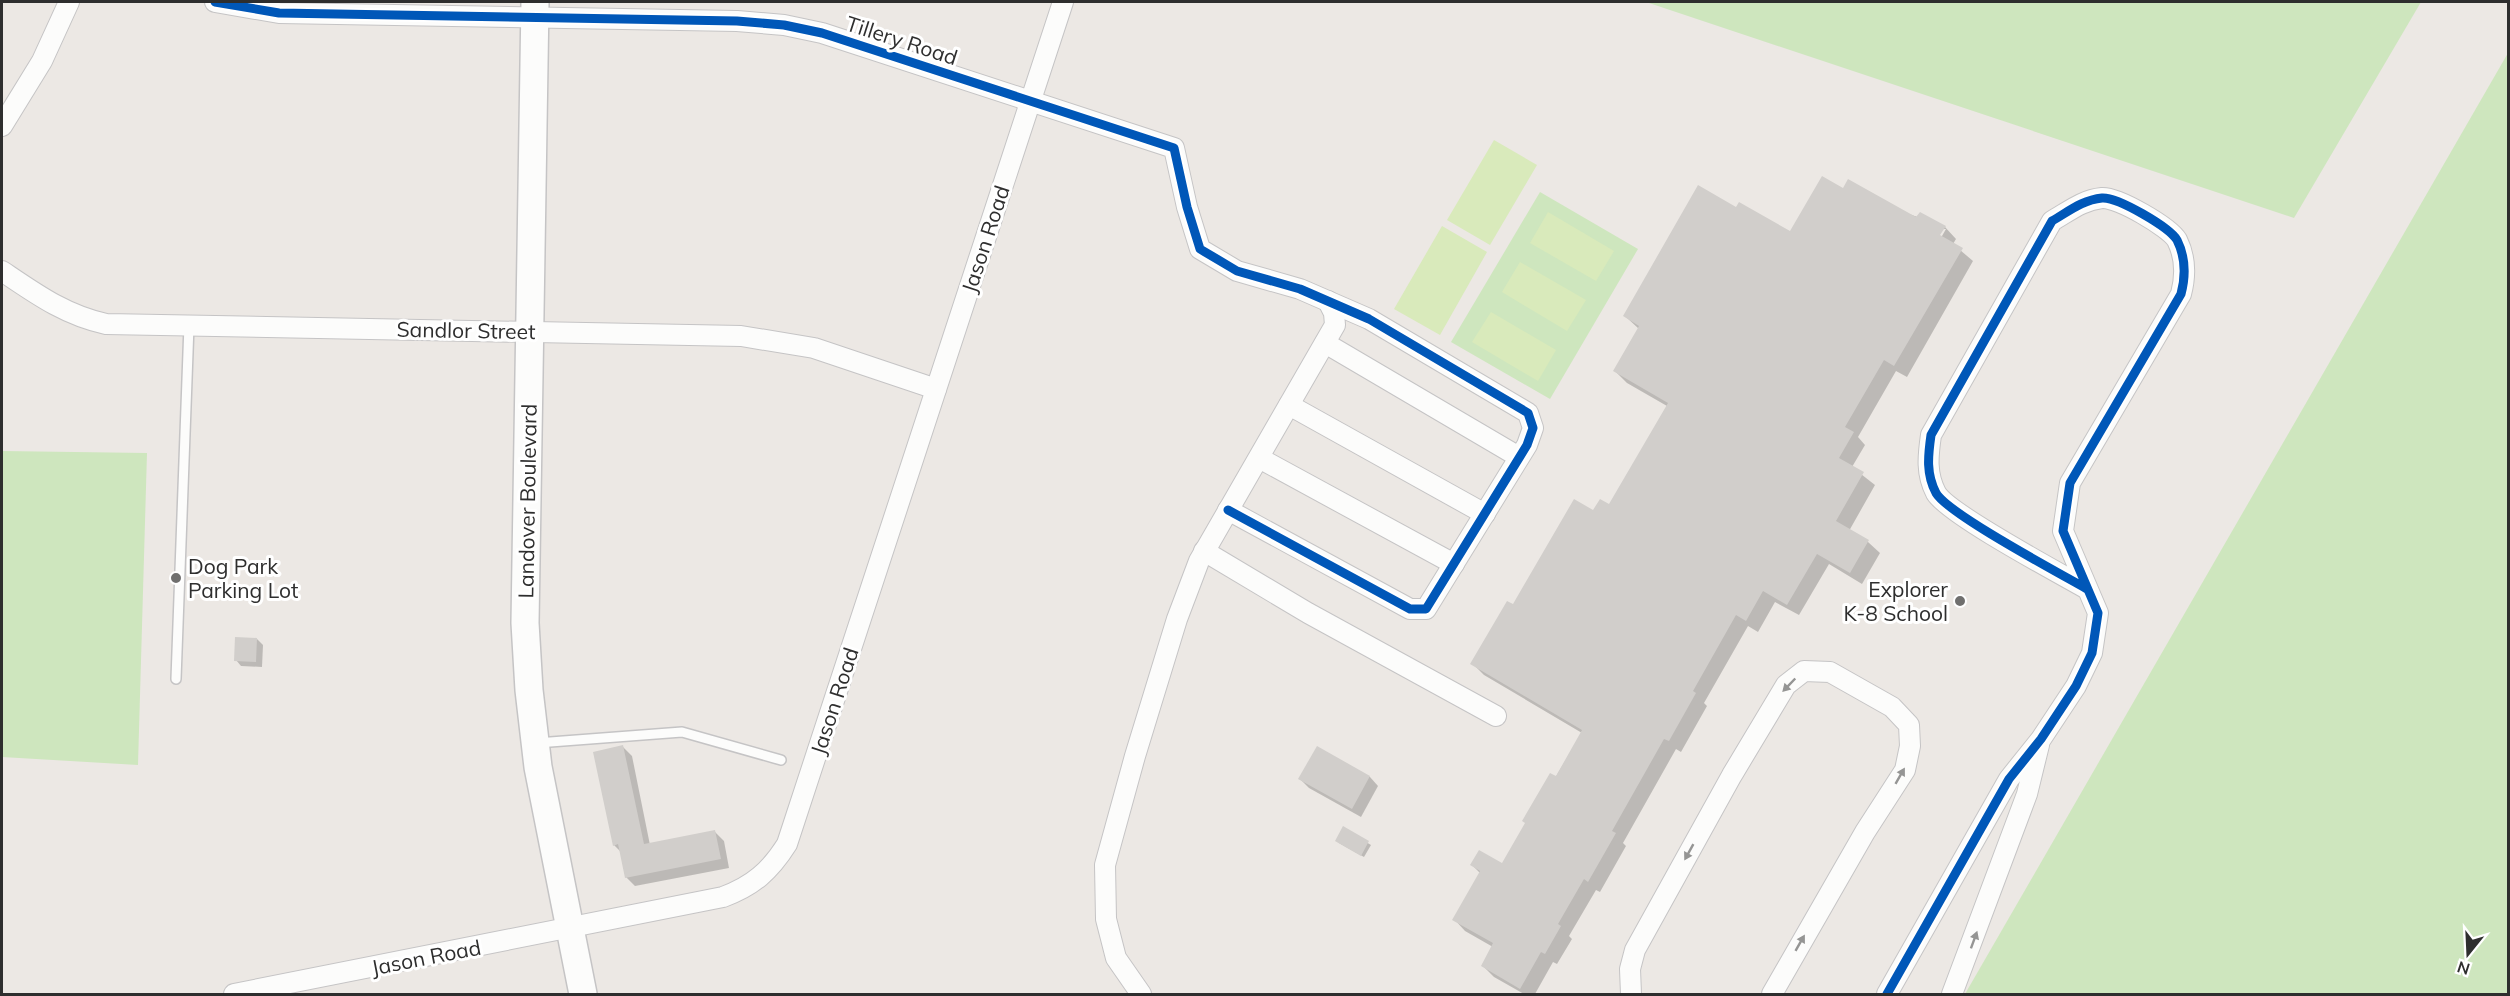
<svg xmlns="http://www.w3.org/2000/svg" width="2510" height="996" font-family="Mulish,sans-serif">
  <rect width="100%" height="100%" fill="#ece8e4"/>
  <g fill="#cee6be">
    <path d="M 1646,2 L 2421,2 L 2294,218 Z"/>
    <path d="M 2508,53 L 2508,994 L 1965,994 Z"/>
    <path d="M 1540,192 L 1638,249 L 1550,399 L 1451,342 Z"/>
    <path d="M 2,451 L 147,453 L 138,765 L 2,757 Z"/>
  </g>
  <g fill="#d9eabb">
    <path d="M 1494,140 L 1537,165 L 1490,245 L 1447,220 Z"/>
    <path d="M 1548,212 L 1614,251 L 1596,281 L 1530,243 Z"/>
    <path d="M 1442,226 L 1487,252 L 1440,335 L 1394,309 Z"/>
    <path d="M 1520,262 L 1586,300 L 1567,331 L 1502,292 Z"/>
    <path d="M 1491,312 L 1556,350 L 1538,381 L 1472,342 Z"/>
  </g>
  <g fill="#0003" fill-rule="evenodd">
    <path d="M 1843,190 L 1945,227 L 1956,239 L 1953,244 L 1973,261 L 1907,377 L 1896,371 L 1858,437 L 1865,445 L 1852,467 L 1875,485 L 1849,531 L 1868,542 L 1880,553 L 1862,584 L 1829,564 L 1799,615 L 1775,602 L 1758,632 L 1748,626 L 1704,703 L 1707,706 L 1681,752 L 1676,749 L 1623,843 L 1626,846 L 1600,892 L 1596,890 L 1569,936 L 1572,939 L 1557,964 L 1553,962 L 1535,994 L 1524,994 L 1494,977 L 1482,965 L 1493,947 L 1465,931 L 1454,919 L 1480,873 L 1472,865 L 1503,865 L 1582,733 L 1484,675 L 1472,663 L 1514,606 L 1594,512 L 1610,506 L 1667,406 L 1627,383 L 1615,371 L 1639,329 L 1625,316 L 1737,209 L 1791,233 ZM 1942,229 L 1946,229 L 1938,243 L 1935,241 Z"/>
    <path d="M 257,639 L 263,645 L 262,667 L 241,666 L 236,660 Z"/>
    <path d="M 623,747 L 632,756 L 650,845 L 715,832 L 724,841 L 729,868 L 635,886 L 626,877 L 621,852 L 614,845 Z"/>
    <path d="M 1318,748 L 1370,777 L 1378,786 L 1361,817 L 1309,788 L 1300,779 Z"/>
    <path d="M 1344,829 L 1371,845 L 1364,857 L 1339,843 Z"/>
  </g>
  <g fill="#d1cecb">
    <path d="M 1822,176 L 1843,188 L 1848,179 L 1916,217 L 1920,212 L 1946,226 L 1940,235 L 1963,248 L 1894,366 L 1884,360 L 1845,427 L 1854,432 L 1839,458 L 1864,472 L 1836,521 L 1869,540 L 1850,573 L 1817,554 L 1787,605 L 1763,591 L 1746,621 L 1736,615 L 1693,691 L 1696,693 L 1669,741 L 1664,739 L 1612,831 L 1616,833 L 1588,882 L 1584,879 L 1558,924 L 1561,926 L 1545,954 L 1541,952 L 1520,989 L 1481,966 L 1493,943 L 1452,920 L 1480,871 L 1470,865 L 1479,850 L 1502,863 L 1525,823 L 1522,821 L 1550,773 L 1556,776 L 1582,730 L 1470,664 L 1507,601 L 1513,604 L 1574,499 L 1593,510 L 1600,499 L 1609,504 L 1668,403 L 1613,371 L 1639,326 L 1623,316 L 1698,185 L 1736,207 L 1739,202 L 1790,231 Z"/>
    <path d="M 235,637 L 257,638 L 256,662 L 234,661 Z"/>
    <path d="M 623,745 L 644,844 L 715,830 L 721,859 L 625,878 L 618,844 L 613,846 L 593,752 Z"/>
    <path d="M 1317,746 L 1370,776 L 1352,809 L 1298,779 Z"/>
    <path d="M 1343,826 L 1369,841 L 1361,856 L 1335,841 Z"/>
  </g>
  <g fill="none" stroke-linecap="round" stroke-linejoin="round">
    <defs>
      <g id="lane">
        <path d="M 176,679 L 189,325"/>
        <path d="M 537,743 L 682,732 L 781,760"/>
      </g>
      <g id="street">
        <path d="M 215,2 L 279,13 L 737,21 L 784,25 L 822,33 L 1174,148 L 1187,207 L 1200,249 L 1237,271 L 1300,289 L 1369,319 L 1528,413 L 1533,428 L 1527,445 L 1426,609 L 1410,609 L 1228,510"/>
        <path d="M 2,126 L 42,61 L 69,2"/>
        <path d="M 2,271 C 36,294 65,315 106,324 L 741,336 L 814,348 L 936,389"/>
        <path d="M 1325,343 L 1519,457"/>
        <path d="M 1289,405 L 1485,514"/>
        <path d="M 1259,458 L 1454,564"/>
        <path d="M 1204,551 L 1308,613 L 1496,716"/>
        <path d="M 234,994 L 723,897 C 753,886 770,871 787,844 L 1063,2"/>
        <path d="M 1141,994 L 1116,958 L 1106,919 L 1105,865 L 1135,756 L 1177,619 L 1199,561 L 1335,325 L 1334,313 L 1328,301"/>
        <path d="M 1631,994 L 1630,969 L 1635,950 L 1732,775 L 1786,685 L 1804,671 L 1830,672 L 1892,707 L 1909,725 L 1910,746 L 1905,770 L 1865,832 L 1772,994"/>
        <path d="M 1887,994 L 2009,779 L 2041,739 L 2076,686 L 2092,653 L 2098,613 L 2063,531 L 2070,483 L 2181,294 C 2186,275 2186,258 2177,240 C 2169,227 2118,197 2102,198 C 2082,200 2068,212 2052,221 L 1931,435 C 1928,456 1926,474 1936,493 C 1948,514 2061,574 2087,589"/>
        <path d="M 1952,994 L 2027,794 L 2039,745"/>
      </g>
      <path id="secondary" d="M 535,2 L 525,623 L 529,690 L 538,767 L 583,994"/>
    </defs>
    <use href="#lane" stroke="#c5c4c5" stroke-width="12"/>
    <use href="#street" stroke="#c5c4c5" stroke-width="22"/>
    <use href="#secondary" stroke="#c5c4c5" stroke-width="30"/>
    <use href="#lane" stroke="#fcfcfb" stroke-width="9"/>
    <use href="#street" stroke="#fcfcfb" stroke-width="20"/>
    <use href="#secondary" stroke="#fcfcfb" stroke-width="27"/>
    <defs>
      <g id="cycleway">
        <path d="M 215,2 L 279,13 L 737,21 L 784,25 L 822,33 L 1174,148 L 1187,207 L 1200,249 L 1237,271 L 1300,289 L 1369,319 L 1528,413 L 1533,428 L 1527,445 L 1426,609 L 1410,609 L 1228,510"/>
        <path d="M 1887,994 L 2009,779 L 2041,739 L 2076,686 L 2092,653 L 2098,613 L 2063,531 L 2070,483 L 2181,294 C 2186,275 2186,258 2177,240 C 2169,227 2118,197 2102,198 C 2082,200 2068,212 2052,221 L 1931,435 C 1928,456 1926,474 1936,493 C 1948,514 2061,574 2087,589"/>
      </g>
    </defs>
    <use href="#cycleway" stroke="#fff" stroke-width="13"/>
    <use href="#cycleway" stroke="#0057b8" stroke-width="9"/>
  </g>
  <defs><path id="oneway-solid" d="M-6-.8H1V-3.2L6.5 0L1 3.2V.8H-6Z" transform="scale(1.5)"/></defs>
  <g fill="#959594">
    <use href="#oneway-solid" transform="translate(1789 685) rotate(134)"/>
    <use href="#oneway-solid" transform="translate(1900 776) rotate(-60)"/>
    <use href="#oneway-solid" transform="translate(1689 852) rotate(119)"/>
    <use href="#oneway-solid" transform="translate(1974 940) rotate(-70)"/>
    <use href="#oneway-solid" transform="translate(1800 943) rotate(-60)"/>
  </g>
  <g fill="#706f6e" stroke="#fff" stroke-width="2">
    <circle cx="176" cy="578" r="6"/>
    <circle cx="1960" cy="601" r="6"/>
  </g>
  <g text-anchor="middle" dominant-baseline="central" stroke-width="6" stroke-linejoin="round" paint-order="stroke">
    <g font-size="21" fill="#2e2e2e" stroke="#fff">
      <text transform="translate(902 40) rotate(18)">Tillery Road</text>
      <text transform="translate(985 239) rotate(-72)">Jason Road</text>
      <text transform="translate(466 330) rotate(1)">Sandlor Street</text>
      <text transform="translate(527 501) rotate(-89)">Landover Boulevard</text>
      <text transform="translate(834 701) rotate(-72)">Jason Road</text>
      <text transform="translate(426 957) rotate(-11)">Jason Road</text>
    </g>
    <g font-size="21" fill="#2e2e2e" stroke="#fff" text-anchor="start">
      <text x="188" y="566">Dog Park<tspan x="188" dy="24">Parking Lot</tspan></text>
      <text x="1948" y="589" text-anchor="end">Explorer<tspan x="1948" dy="24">K-8 School</tspan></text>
    </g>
  </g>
  <rect width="2510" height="996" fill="none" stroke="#2e2e2e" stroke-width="6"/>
  <g transform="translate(2468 954) rotate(198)" stroke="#ffffff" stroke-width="4.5" paint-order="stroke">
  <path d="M0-4.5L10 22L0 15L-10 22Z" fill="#2e2e2e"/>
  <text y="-9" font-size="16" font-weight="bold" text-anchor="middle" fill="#2e2e2e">N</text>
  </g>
</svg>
